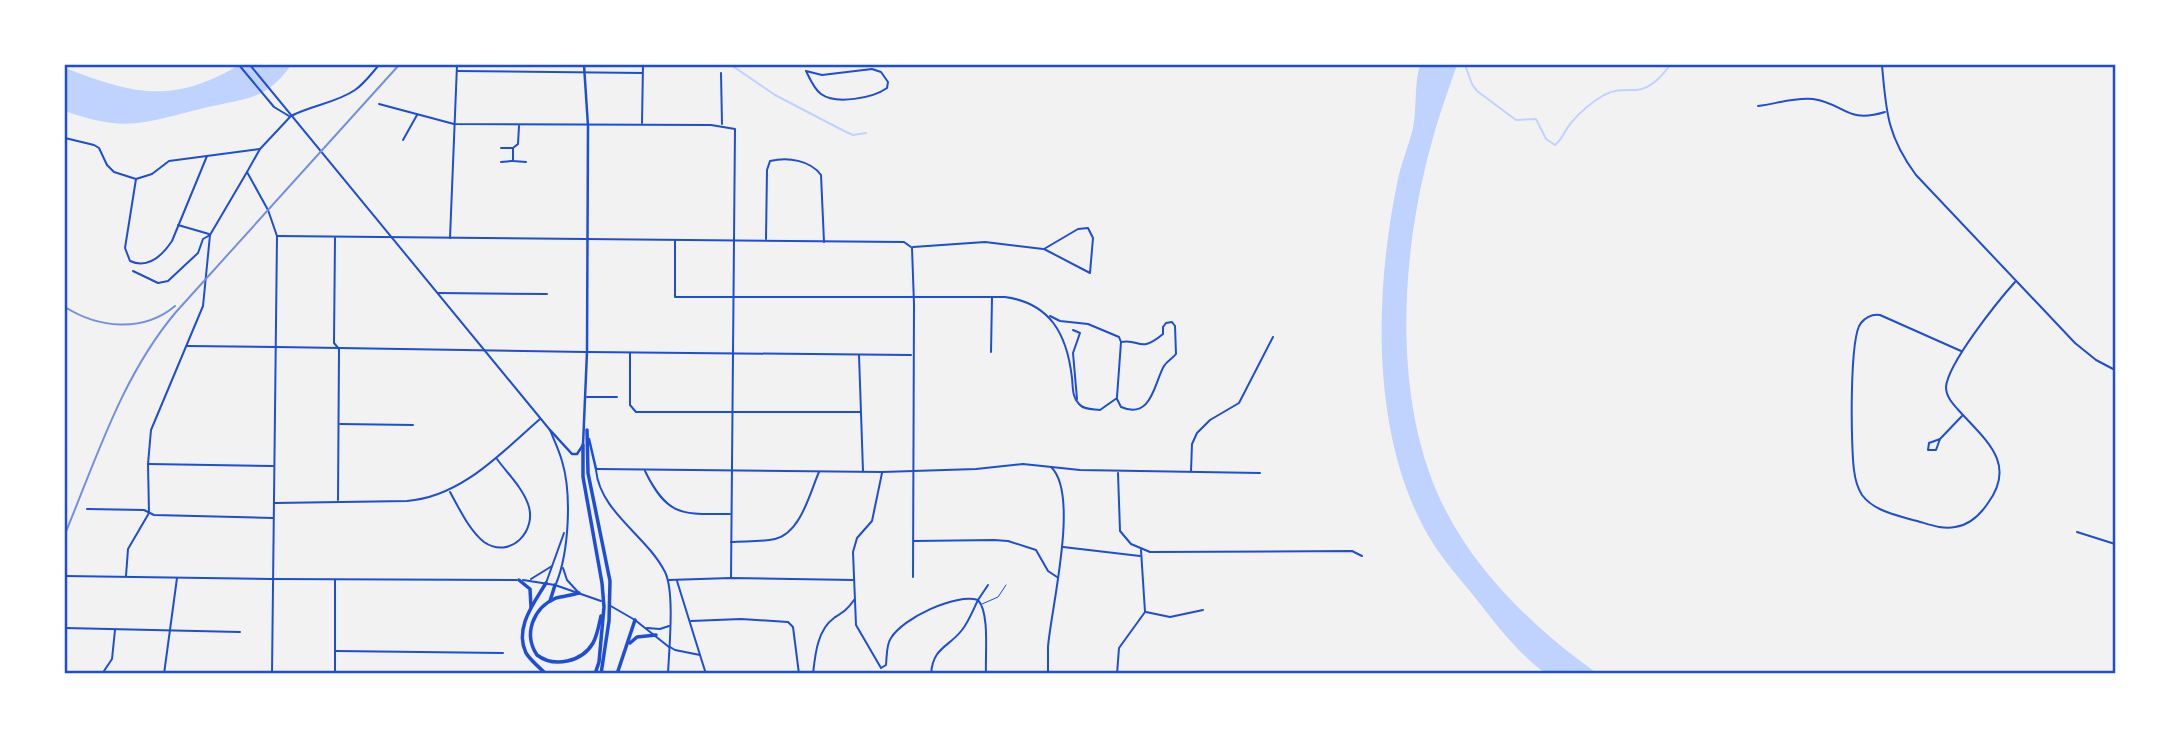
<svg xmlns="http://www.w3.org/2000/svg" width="2180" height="739" font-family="'Archivo Narrow',sans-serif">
  <rect width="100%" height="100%" fill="#f2f2f2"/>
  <g fill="#bfd3fe">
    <path d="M 239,65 L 291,65 C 268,98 249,98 213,106 C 149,120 131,135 65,111 L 65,68 C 133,94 172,105 239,65 Z"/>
    <path d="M 1420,65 L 1457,65 C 1448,91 1438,118 1431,145 C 1400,258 1391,407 1447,513 C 1481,578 1539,632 1598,674 L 1546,674 C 1518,653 1499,628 1477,600 C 1458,576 1438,555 1424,528 C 1370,427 1375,288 1398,179 C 1402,161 1409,145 1413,128 C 1417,107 1414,85 1420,65 Z"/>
  </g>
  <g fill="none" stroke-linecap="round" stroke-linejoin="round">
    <g stroke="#bfd3fe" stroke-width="2">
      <path d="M 731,65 L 775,95 L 846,132 L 853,135 L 866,133"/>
      <path d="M 1465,65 L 1472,84 L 1477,91 L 1516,120 L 1536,119 L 1546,139 L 1555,145 C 1563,139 1564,131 1571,123 C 1580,112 1592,102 1604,95 C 1615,89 1624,90 1636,90 C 1651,89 1662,76 1670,65"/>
    </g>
    <path stroke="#1d4ed8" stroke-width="1" d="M 982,604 L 998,597 L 1006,585"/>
    <g stroke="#1d4ed8" stroke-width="2">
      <path d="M 872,69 L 881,72 L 888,82 L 887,88 C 873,98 836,105 821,94 C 814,89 810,79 806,71 L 822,75 Z"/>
      <path d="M 457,71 L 642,73"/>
      <path d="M 721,73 L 722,124"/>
      <path d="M 379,104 L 454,124 L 711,125 L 735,129 L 731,578"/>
      <path d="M 1758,106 C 1776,104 1794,97 1813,99 C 1846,104 1846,124 1885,112"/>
      <path d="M 642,123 L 643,65"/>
      <path d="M 519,126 L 518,144 L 513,148 L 513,161 L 526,162"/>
      <path d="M 65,138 L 94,145 L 99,148 L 107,165 L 114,172 L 136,179 L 152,174 L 169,161 L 260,149"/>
      <path d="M 403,140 L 417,115"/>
      <path d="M 501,148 L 512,148"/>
      <path d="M 501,162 L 512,161"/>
      <path d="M 136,179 L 125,248 L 130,261 C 148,269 162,256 172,241 L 207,156"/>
      <path d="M 178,225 L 209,234"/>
      <path d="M 1088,228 L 1093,238 L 1090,273 L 1044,249 L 1078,229 Z"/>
      <path d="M 277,236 L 904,242 L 911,247"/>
      <path d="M 335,238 L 334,343 L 339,349 L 338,500"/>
      <path d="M 450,238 L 457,65"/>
      <path d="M 766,239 L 767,170 L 770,161 C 788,157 810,160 821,175 L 824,242"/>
      <path d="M 675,241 L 675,297 L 1005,297 C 1050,303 1067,334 1072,378 C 1073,387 1072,397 1079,404 C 1084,410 1093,409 1100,410 L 1117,398"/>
      <path d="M 913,247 L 985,242 L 1043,249"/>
      <path d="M 912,248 L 914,304 L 913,577"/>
      <path d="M 133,271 L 158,283 L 168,281 L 198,253 L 203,239 L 210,235 L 247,172"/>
      <path d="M 438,293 L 547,294"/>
      <path d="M 1050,316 L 1060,321 L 1088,324 L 1119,337 L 1121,342 L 1117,397"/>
      <path d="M 1073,330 L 1080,333 L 1073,353 L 1077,399"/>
      <path d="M 187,346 L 276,347"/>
      <path d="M 1961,351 L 1880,315 C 1873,314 1866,317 1861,323 C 1849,336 1851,449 1854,470 C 1855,479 1857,487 1862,495 C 1874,511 1896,515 1913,520 C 1926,523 1941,530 1955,527 C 1970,525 1980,515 1988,503 C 2016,465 1988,442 1962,414 C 1955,406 1946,398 1946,387 C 1948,363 1998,301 2015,282"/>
      <path d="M 588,352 L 911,355"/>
      <path d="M 991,352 L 992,298"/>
      <path d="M 630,353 L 630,405 L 636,412 L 861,412"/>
      <path d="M 859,355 L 863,471"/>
      <path d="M 587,397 L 617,397"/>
      <path d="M 1117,399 L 1121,407 C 1152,420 1154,383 1164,366 C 1167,361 1172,359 1176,354 L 1175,326 L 1172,322 L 1166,323 L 1163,327 L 1163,334 C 1139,354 1140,338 1121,342"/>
      <path d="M 340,424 L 413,425"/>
      <path d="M 1940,439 L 1936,450 L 1928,450 L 1929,443 L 1940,439 L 1962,416"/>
      <path d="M 149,464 L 273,466"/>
      <path d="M 597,469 L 882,472 L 976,469 L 1023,464 L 1080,470 L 1260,473"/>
      <path d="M 645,471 C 668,518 683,514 730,514"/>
      <path d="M 1191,471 L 1192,444 L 1197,433 L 1210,420 L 1239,403 L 1273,337"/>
      <path d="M 882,473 L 872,521 L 857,538 L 853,552 L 856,625 L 881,668 L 886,665 C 887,656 886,645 891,638 C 903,618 956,593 978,600 L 988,585"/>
      <path d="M 1118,473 L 1120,531 L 1131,544 L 1150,552 L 1352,551 L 1362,556"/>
      <path d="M 450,492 C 459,508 469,530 484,542 C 510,560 538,531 528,504 C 522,487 507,473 497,459"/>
      <path d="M 275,503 L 407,501 C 461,497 501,453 540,419"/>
      <path d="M 87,509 L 144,510 L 154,515 L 273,518"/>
      <path d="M 2077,532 L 2115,544"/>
      <path d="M 914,541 L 994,540 L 1008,541 L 1036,550 L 1048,571 L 1057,577"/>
      <path d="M 731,542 C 746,541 761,542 775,539 C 801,533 810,492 819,472"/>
      <path d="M 1063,547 L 1140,556"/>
      <path d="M 126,576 L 128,549 L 149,513 L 148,464 L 151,430 L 203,306 L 210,235"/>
      <path d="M 335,580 L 335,674"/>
      <path d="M 669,580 L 731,578 L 853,580"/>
      <path d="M 677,581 L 700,655"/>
      <path d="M 1146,612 L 1170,617 L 1203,610"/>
      <path d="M 691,621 L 741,619 L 788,622 L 793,627 L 799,674"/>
      <path d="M 65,628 L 240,632"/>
      <path d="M 336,651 L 503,653"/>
      <path d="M 102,674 L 112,659 L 115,630"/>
      <path d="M 164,674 L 177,578"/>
      <path d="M 813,674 C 815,656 817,630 834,618 C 843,612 848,609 854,600"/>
      <path d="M 931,674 C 933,647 948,648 962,630 C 969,621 973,610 978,600 C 990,613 985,656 986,674"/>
      <path d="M 1048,674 C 1048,665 1048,656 1048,647 C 1051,608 1080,494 1051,467"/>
      <path d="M 1117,674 L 1119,648 L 1145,612 L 1141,550"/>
    </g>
    <g stroke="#1d4ed8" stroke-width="2">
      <path d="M 1882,65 C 1886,111 1887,136 1916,175 L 2075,343 L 2096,360 L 2115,370"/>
      <path d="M 291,116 C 312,105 336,103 355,90 C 364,84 372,73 379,65"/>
      <path d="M 277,347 L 586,352"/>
      <path d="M 670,647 L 675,650 L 700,655 L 706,674"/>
    </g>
    <g stroke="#1d4ed8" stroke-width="2">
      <path d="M 239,65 L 274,107 L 289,116"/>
      <path d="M 250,65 L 550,430 C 554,440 559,450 562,461 C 572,494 569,552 556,584"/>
      <path d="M 596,470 C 600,512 647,536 665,572 C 675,592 669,650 668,674"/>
      <path d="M 563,568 L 567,580 L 578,592"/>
      <path d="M 65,576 L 272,579 L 517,580"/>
      <path d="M 531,579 L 552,566"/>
      <path d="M 523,580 L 555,585 L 601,601"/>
      <path d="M 546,583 L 564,533"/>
      <path d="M 609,605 L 635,620 L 669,647"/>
      <path d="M 647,628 L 660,629 L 669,626"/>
      <path d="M 272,674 L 277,236 L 268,210 L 247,172 L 260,149 L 290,117"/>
    </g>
    <g stroke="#1d4ed8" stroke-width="2.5">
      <path d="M 550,430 L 572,454 L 577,454 L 583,445 L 587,352 L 588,126 L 584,65"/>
      <path d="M 589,439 L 596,469"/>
    </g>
    <g stroke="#1d4ed8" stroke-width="3.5">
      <path d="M 587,430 L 588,473 L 610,581 L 609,621 L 601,674"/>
      <path d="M 583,445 L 583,477 L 602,583 L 604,607 L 599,662 L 595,674"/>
      <path d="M 519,580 L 530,589 L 531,607"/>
      <path d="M 579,593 C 572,595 564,596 556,598 C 533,608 523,634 537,655 C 554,668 582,662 593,643 C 597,636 599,625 601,616"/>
      <path d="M 550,601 L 555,585"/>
      <path d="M 630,643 L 637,637 L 656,635"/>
      <path d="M 546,674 C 539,667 531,661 526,653 C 514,628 534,603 546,583"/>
      <path d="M 617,674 L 635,620"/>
    </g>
    <g stroke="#7290e2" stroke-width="2">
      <path d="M 65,307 C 98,328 143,333 175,306"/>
      <path d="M 65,534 C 97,457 122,376 176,312 L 399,65"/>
    </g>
  </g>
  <rect width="2180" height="739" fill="none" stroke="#ffffff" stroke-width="133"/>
  <rect x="66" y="66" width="2048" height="606" fill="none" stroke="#1d4ed8" stroke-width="2.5"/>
</svg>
